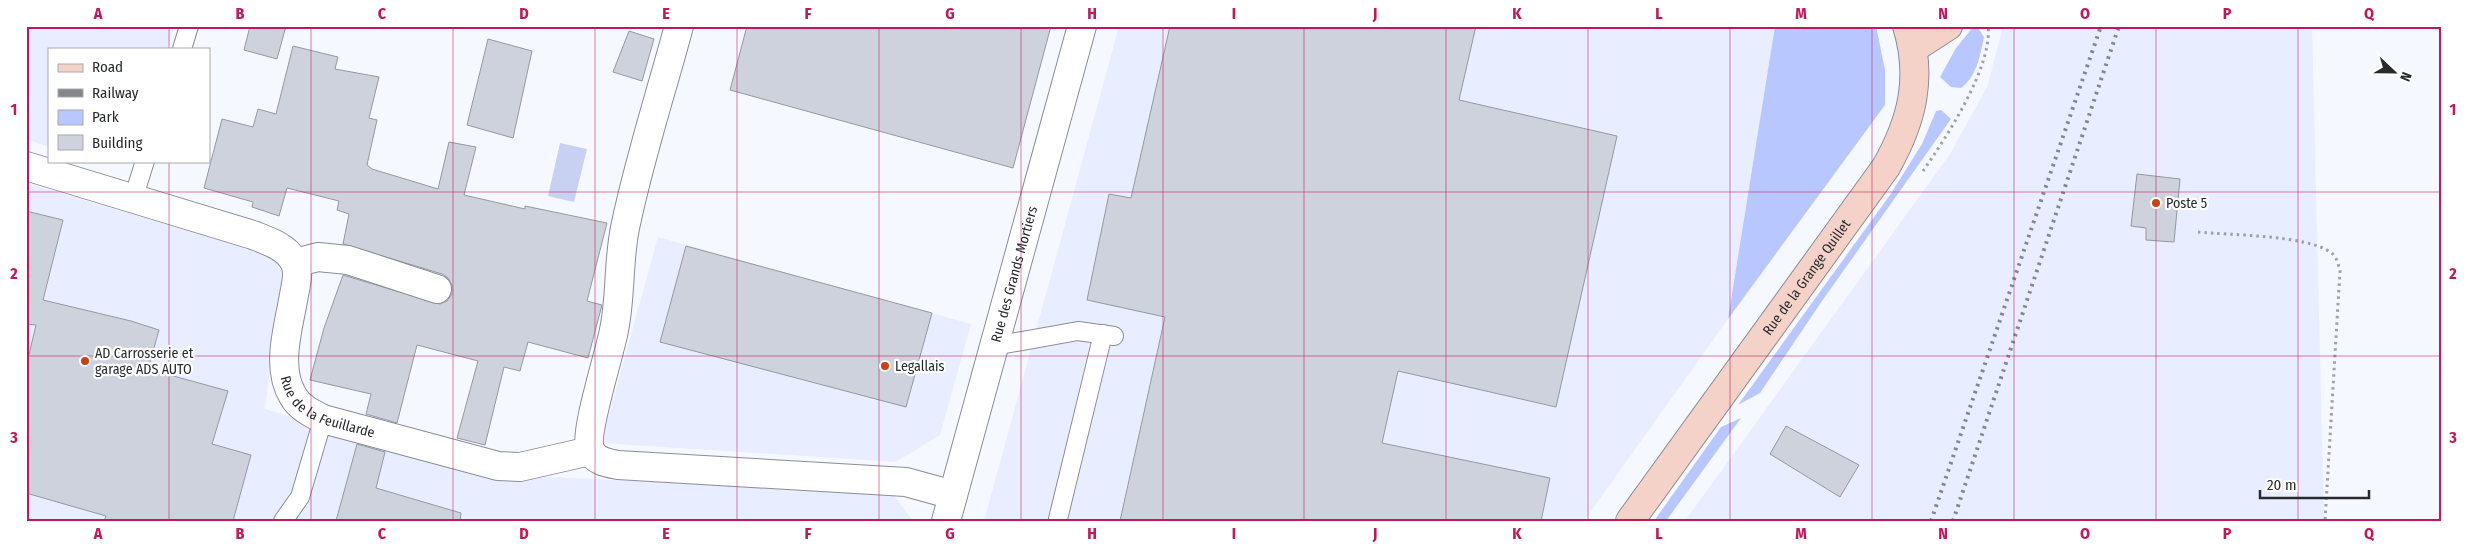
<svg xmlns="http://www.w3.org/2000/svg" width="2467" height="547" font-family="'Fira Sans Condensed',sans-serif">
  <rect width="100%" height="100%" fill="#f6f8ff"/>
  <g fill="#e8edff">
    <path d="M 26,26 L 174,26 L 167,49 L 49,49 L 49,147 L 26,139 Z"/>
    <path d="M 1119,26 L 1775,26 L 1728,319 L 1584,521 L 984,521 Z"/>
    <path d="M 2003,26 L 2312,26 L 2324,521 L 1685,521 L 1950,154 L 1988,85 Z"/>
    <path d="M 26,183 L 284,259 L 265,409 L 303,420 L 529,476 L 892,493 L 913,521 L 26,521 Z"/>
    <path d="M 658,237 L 971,324 L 940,435 L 896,462 L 601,443 Z"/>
  </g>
  <g fill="#b8c7ff">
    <path d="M 1775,26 L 1876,26 L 1885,70 L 1885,105 L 1728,319 Z"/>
    <path d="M 1974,26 L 1977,26 L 1984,37 C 1980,56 1977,76 1961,88 L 1951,87 L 1940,77 L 1956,48 Z"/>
    <path d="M 1941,110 L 1951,119 L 1822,301 L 1760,393 L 1738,405 L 1890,195 L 1922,144 L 1936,111 Z"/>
    <path d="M 1741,418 L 1666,521 L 1654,521 L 1721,427 Z"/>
  </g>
  <path fill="#c8d1f1" d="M 560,143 L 587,149 L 574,202 L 548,196 Z"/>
  <g fill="#ced2dc" stroke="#9598a2">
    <path d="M 250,26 L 286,26 L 277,59 L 244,50 Z"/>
    <path d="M 747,26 L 1051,26 L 1013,168 L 730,90 Z"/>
    <path d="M 1170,26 L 1476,26 L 1459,100 L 1617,136 L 1556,407 L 1398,371 L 1382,443 L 1550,478 L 1541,521 L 1120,521 L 1165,317 L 1087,300 L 1109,194 L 1131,198 Z"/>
    <path d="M 629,31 L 654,39 L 642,81 L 613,72 Z"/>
    <path d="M 488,39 L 532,51 L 513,138 L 467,125 Z"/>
    <path d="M 293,46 L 338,57 L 335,69 L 379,77 L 369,118 L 377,120 L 367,165 L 372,169 L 438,189 L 449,142 L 476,147 L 464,195 L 525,209 L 525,206 L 607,223 L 587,301 L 602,305 L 588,358 L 528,342 L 520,371 L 504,367 L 485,445 L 457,438 L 478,361 L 417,345 L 397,423 L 366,414 L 371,394 L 310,380 L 324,328 L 343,275 L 440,304 L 447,301 L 452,294 L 452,285 L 448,278 L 442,274 L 343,244 L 349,214 L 337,210 L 339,201 L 287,188 L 279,216 L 252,207 L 253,202 L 204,188 L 222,119 L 253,127 L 258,109 L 276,114 Z"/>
    <path d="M 2137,174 L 2180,179 L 2174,242 L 2146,240 L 2146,228 L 2131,226 Z"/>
    <path d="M 26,211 L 63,220 L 43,300 L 131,321 L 159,330 L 148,369 L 228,391 L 212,444 L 251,455 L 233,521 L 104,521 L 106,516 L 26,493 L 26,367 L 36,325 L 26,324 Z"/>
    <path d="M 686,246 L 932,313 L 906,407 L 660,342 Z"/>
    <path d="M 1786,426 L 1859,465 L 1840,497 L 1770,454 Z"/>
    <path d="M 357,444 L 385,452 L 376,488 L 461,513 L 460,521 L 336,521 Z"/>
  </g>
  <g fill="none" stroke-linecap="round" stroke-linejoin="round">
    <defs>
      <g id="lane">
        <path d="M 182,49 L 189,26"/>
        <path d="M 133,199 L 145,161"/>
        <path d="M 994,346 L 1078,331 L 1114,336"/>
        <path d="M 1058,519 L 1103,334"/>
        <path d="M 283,521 L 300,497 L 323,419"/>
      </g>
      <g id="street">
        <path d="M 679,26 C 661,93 639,160 625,228 C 618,262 621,297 614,330 C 610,353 584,432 590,449 C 594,461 607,463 618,465 L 906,482 L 953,495"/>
        <path id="s1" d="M 26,166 L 253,235 C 268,241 285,246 294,261 C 300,271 296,284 294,295 C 289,326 275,367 293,396 C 299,407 311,413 323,419 L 498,466 L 520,467 L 590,451"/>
        <path d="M 295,263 L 318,257 L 348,260 L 437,289"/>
        <path id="s2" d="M 946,521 L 1082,26"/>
      </g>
      <g id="secondary">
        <path d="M 1914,48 L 1948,26"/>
        <path id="s3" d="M 1630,521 L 1886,167 C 1912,121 1923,78 1907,26"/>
      </g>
    </defs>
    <use href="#lane" stroke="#8a8d97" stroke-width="20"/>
    <use href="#street" stroke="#8a8d97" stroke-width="30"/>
    <use href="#secondary" stroke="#8a8d97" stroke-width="30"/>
    <g stroke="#9fa0a6" stroke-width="3" stroke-dasharray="2.5 4" stroke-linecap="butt">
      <path d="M 1923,171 C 1946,138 1993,66 1988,26"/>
      <path d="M 2198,232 C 2228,235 2306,235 2330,252 C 2337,256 2338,264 2340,271 L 2325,521"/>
    </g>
    <use href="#lane" stroke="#fff" stroke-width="18"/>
    <use href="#street" stroke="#fff" stroke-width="28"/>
    <use href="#secondary" stroke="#f4d2c8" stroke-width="28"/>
    <g stroke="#85868b" stroke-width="4" stroke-dasharray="2.5 5" stroke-linecap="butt">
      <path d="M 1931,521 L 2101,26"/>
      <path d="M 1953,521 L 2119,26"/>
    </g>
  </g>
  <path fill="none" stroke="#c2185b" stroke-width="1" stroke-opacity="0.55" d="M 169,26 L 169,49M 311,26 L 311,521M 453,26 L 453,521M 595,26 L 595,521M 737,26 L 737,521M 879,26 L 879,521M 1021,26 L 1021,521M 1163,26 L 1163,521M 1304,26 L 1304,521M 1446,26 L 1446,521M 1588,26 L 1588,521M 1730,26 L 1730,521M 1872,26 L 1872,521M 2014,26 L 2014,521M 2156,26 L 2156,521M 2298,26 L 2298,521M 169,161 L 169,521M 26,192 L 2441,192M 26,356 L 2441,356"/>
  <g fill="#cb4312" stroke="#fff" stroke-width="2">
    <circle cx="2156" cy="203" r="5"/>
    <circle cx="85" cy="361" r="5"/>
    <circle cx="885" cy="366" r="5"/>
  </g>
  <g text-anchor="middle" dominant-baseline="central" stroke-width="4.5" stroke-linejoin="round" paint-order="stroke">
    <g font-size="14" fill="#292a2e" stroke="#fff" text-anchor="start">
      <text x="2166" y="203">Poste 5</text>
      <text x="95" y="353">AD Carrosserie et<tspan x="95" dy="16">garage ADS AUTO</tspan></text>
      <text x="895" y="366">Legallais</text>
    </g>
    <g font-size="14" fill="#292a2e" stroke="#fff">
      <text stroke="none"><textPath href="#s2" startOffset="256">Rue des Grands Mortiers</textPath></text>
      <text stroke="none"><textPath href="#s3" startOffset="301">Rue de la Grange Quillet</textPath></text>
      <text stroke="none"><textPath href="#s1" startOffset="460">Rue de la Feuillarde</textPath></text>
    </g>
  </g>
  <rect width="2467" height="547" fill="none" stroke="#ffffff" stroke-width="55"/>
  <rect x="48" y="48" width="162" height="115" fill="#ffffff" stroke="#a9aaab"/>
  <rect x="58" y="64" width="25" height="8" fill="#f4d2c8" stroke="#a9aaab"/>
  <text x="92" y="72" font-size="15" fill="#292a2e">Road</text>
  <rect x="58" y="89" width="25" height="8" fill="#85868b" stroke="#a9aaab"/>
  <text x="92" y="98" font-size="15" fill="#292a2e">Railway</text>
  <rect x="58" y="110" width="25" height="15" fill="#b8c7ff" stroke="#a9aaab"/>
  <text x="92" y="122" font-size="15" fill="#292a2e">Park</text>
  <rect x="58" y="135" width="25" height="15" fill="#ced2dc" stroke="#a9aaab"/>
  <text x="92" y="148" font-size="15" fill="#292a2e">Building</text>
  <g transform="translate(2394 72) rotate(112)" stroke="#ffffff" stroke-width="4" paint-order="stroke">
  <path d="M0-4L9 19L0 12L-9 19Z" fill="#292a2e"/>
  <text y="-8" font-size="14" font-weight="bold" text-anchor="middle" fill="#292a2e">N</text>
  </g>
  <path d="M2260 490v8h109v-8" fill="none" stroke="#292a2e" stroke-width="2.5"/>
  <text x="2267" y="490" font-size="15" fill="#292a2e" stroke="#ffffff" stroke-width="4" paint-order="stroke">20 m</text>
  <rect x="28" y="28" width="2412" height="492" fill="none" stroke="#c2185b" stroke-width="2"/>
  <g font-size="16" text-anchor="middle" font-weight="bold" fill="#c2185b">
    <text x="98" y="19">A</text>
    <text x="240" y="19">B</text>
    <text x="382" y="19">C</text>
    <text x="524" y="19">D</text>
    <text x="666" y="19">E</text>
    <text x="808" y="19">F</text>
    <text x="950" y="19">G</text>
    <text x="1092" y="19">H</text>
    <text x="1234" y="19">I</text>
    <text x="1375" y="19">J</text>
    <text x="1517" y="19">K</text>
    <text x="1659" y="19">L</text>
    <text x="1801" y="19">M</text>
    <text x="1943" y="19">N</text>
    <text x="2085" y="19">O</text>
    <text x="2227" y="19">P</text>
    <text x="2369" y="19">Q</text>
    <text x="14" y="115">1</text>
    <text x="2453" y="115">1</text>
    <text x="14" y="279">2</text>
    <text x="2453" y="279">2</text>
    <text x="14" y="443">3</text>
    <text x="2453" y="443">3</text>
    <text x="98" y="539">A</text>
    <text x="240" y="539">B</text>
    <text x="382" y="539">C</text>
    <text x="524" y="539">D</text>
    <text x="666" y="539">E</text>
    <text x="808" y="539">F</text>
    <text x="950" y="539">G</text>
    <text x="1092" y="539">H</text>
    <text x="1234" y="539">I</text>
    <text x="1375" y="539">J</text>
    <text x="1517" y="539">K</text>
    <text x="1659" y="539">L</text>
    <text x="1801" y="539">M</text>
    <text x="1943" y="539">N</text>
    <text x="2085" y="539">O</text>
    <text x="2227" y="539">P</text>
    <text x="2369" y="539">Q</text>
  </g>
</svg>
